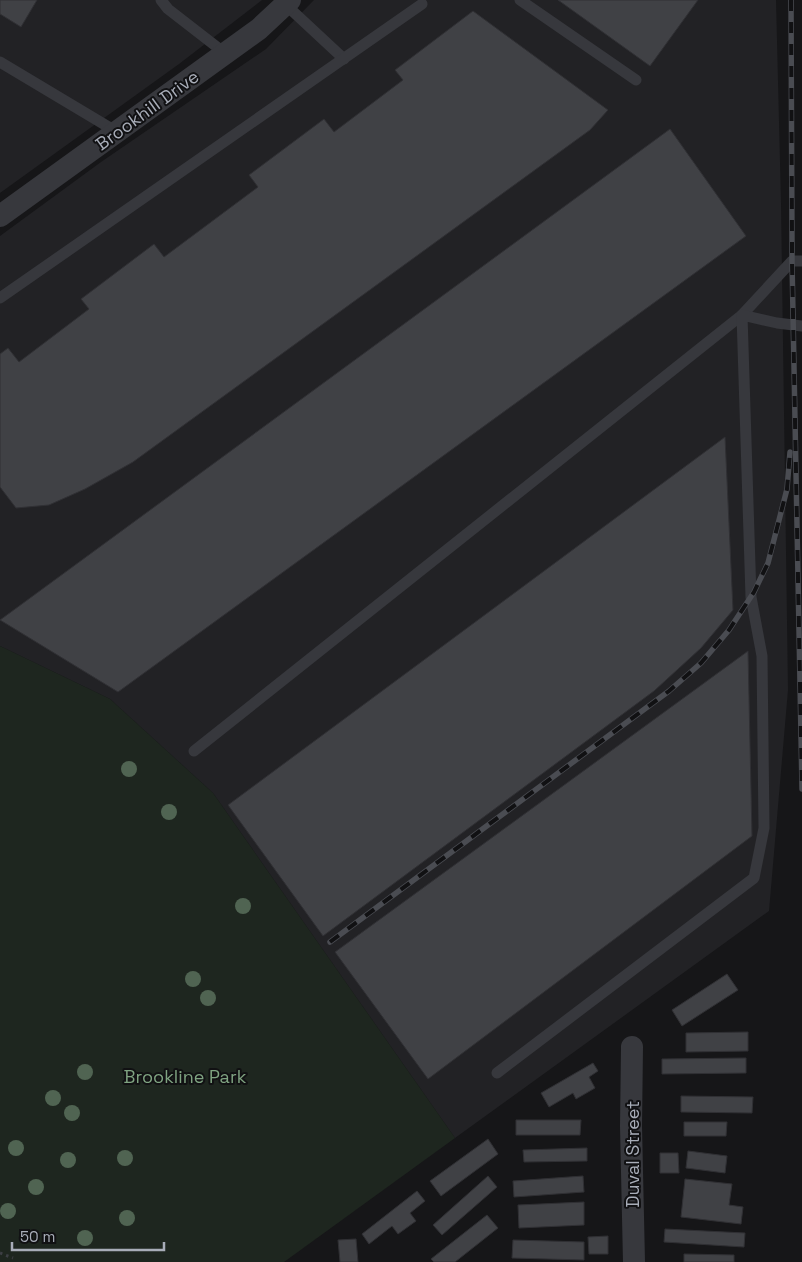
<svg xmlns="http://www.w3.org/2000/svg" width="802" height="1262" font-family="'Space Grotesk',sans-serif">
  <rect width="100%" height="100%" fill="#161618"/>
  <g fill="#222225">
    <path d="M 0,0 L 262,0 L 179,64 L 0,193 Z"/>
    <path d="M 314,0 L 776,0 L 781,203 L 788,690 L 769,911 L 455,1138 L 213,793 L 110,699 L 0,646 L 0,236 L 101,162 L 266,49 Z"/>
  </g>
  <path fill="#1e261f" d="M 0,646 L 110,699 L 213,793 L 455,1138 L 284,1262 L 0,1262 Z"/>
  <g fill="#404145" stroke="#303034">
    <path d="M 0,0 L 37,0 L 21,27 L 0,14 Z"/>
    <path d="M 558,0 L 698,0 L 650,66 Z"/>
    <path d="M 473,11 L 608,110 L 590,130 L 133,462 L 85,489 L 49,505 L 16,508 L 0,487 L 0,354 L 8,348 L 19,362 L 89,309 L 81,299 L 154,244 L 164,257 L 258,187 L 249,175 L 324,119 L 334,132 L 403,80 L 395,70 Z"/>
    <path d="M 670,129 L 746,236 L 118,692 L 0,620 Z"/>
    <path d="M 725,437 L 733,610 L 701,648 L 654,691 L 323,936 L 228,805 Z"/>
    <path d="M 748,651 L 752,836 L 428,1079 L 335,952 Z"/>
    <path d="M 727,974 L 738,990 L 682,1026 L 672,1010 Z"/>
    <path d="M 748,1032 L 748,1051 L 686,1052 L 686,1033 Z"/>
    <path d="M 746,1058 L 746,1073 L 662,1074 L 662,1059 Z"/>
    <path d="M 593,1063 L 598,1071 L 589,1077 L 595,1088 L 576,1099 L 573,1093 L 549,1107 L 541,1093 Z"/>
    <path d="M 681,1096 L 753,1097 L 752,1113 L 681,1112 Z"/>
    <path d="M 516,1120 L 581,1120 L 580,1135 L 516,1135 Z"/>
    <path d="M 684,1122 L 727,1122 L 726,1136 L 684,1136 Z"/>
    <path d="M 488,1139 L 498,1154 L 441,1196 L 430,1181 Z"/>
    <path d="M 587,1148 L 587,1161 L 524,1162 L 523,1150 Z"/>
    <path d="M 688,1151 L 727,1156 L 725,1173 L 686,1168 Z"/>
    <path d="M 660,1153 L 678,1153 L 679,1173 L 660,1173 Z"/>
    <path d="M 488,1176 L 497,1187 L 442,1235 L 433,1225 Z"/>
    <path d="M 583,1176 L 584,1192 L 514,1197 L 513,1181 Z"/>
    <path d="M 685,1179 L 732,1184 L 729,1205 L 743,1207 L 741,1224 L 681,1217 Z"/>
    <path d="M 417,1191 L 425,1201 L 410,1213 L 416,1221 L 398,1234 L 392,1226 L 369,1244 L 362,1234 Z"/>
    <path d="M 584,1202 L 584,1225 L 519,1228 L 518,1205 Z"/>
    <path d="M 487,1215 L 498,1228 L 455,1262 L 434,1262 L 431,1259 Z"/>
    <path d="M 665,1229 L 745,1233 L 744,1247 L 664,1242 Z"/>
    <path d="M 608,1236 L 608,1254 L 589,1254 L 588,1237 Z"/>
    <path d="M 356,1239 L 358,1262 L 340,1262 L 338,1240 Z"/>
    <path d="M 513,1240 L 584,1242 L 584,1260 L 512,1258 Z"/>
    <path d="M 684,1254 L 734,1255 L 734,1262 L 684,1262 Z"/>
  </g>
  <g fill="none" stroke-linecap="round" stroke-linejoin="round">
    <path stroke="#3d3f44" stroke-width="3" stroke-dasharray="2.5 4" stroke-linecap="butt" d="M 0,1253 L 13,1258"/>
    <g stroke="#37383d" stroke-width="11">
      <path d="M 161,0 L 168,9 L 226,54"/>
      <path d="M 520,0 L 636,80"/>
      <path d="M 286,5 L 344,59"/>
      <path d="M 0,62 L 117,132"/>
      <path d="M 0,298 L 422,4"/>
      <path d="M 194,751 L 742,315 L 792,261 L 802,261"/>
      <path d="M 497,1073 L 754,878 L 764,828 L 762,656 L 751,597 L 742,315 L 777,323 L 802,326"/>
    </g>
    <g stroke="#37383d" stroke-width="22">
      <path d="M 0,216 L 259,29 L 290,0"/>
      <path d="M 632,1047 L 631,1126 L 634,1262"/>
    </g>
    <defs>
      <g id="rail">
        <path d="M 791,0 L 792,245 L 792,261 L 802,789"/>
        <path d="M 330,942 L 669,691 L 701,663 L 729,630 L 754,592 L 768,563 L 787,489 L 790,452"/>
      </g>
    </defs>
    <use href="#rail" stroke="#4a4c52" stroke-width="5.5"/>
    <use href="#rail" stroke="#111113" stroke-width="4" stroke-dasharray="11" stroke-linecap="butt"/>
  </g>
  <g fill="#506452">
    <circle cx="129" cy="769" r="8"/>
    <circle cx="169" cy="812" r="8"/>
    <circle cx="243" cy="906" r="8"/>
    <circle cx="193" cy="979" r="8"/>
    <circle cx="208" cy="998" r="8"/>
    <circle cx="85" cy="1072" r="8"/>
    <circle cx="53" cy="1098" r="8"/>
    <circle cx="72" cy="1113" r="8"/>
    <circle cx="16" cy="1148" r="8"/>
    <circle cx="125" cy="1158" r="8"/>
    <circle cx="68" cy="1160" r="8"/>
    <circle cx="36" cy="1187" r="8"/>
    <circle cx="8" cy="1211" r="8"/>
    <circle cx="127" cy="1218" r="8"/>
    <circle cx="85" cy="1238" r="8"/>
  </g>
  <g text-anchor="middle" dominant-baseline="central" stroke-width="4" stroke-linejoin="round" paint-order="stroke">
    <g font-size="18" fill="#a8adb8" stroke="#111113">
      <text transform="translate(147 110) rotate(-36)">Brookhill Drive</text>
      <text transform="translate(632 1154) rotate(-90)">Duval Street</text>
    </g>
    <g font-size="18" fill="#7fa381" stroke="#111113">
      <text x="185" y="1076">Brookline Park</text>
    </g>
  </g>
  <path d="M12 1242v8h152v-8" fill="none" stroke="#a8adb8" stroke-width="2.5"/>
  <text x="20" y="1242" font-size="15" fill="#a8adb8" stroke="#111113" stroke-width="4" paint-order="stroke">50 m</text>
</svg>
